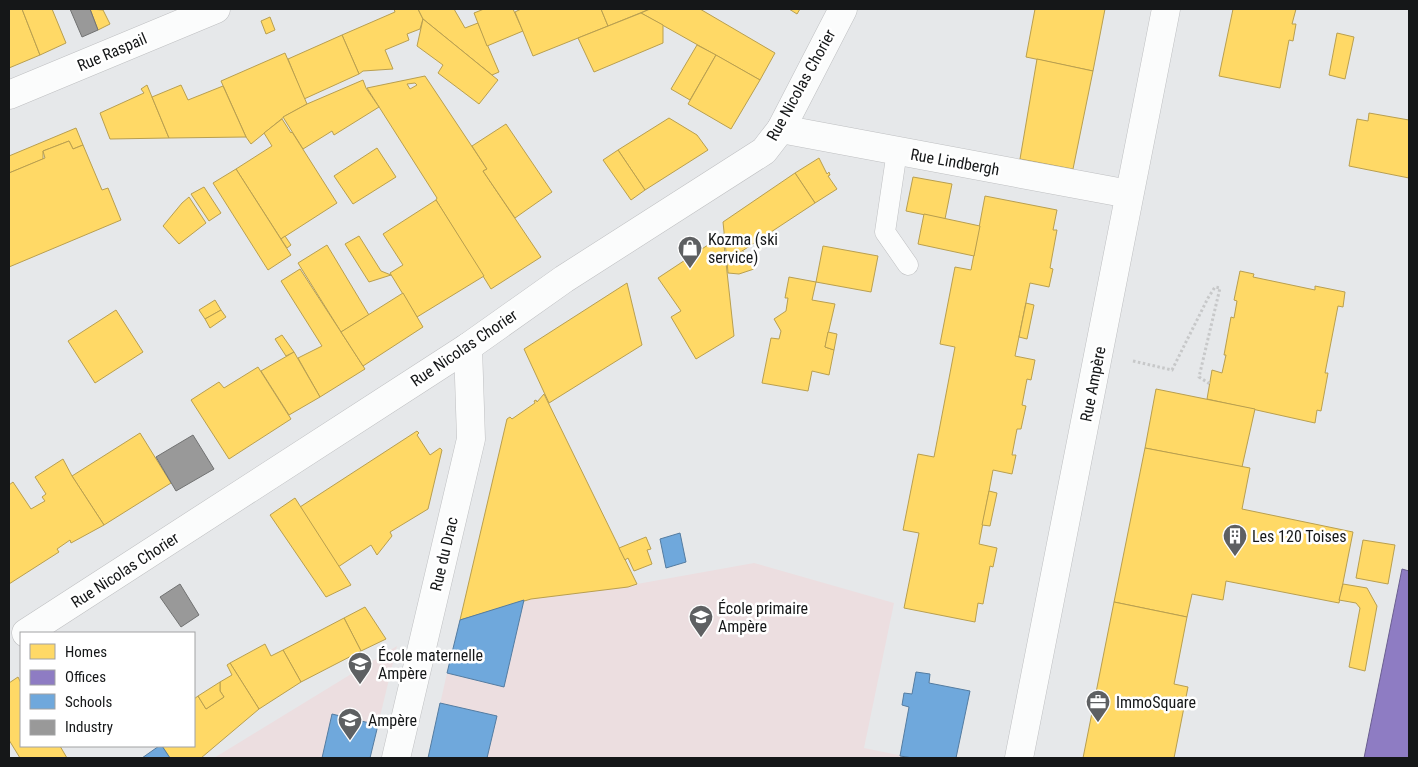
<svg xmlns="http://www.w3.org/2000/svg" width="1418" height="767" font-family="'Roboto Condensed',sans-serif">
  <rect width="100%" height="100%" fill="#e6e8ea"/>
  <g fill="#ecdee0">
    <path d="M 754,563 L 894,603 L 864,748 L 913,758 L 428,758 L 447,673 L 504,686 L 524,600 L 637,584 Z"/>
    <path d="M 397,646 L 370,758 L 214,758 Z"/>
  </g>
  <g fill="#ffd966" stroke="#b99f4f" fill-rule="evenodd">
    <path d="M 9,9 L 22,9 L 40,55 L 9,68 Z"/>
    <path d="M 22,9 L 52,9 L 66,43 L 40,55 Z"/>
    <path d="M 90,9 L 103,10 L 110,24 L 98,30 Z"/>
    <path d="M 394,9 L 418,9 L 423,19 L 420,29 L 407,34 L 409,40 L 385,50 L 393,69 L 363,71 L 359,74 L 342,35 L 395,12 Z"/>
    <path d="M 418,9 L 454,9 L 465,28 L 478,23 L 499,72 L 492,75 L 423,19 Z"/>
    <path d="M 484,9 L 513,9 L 523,31 L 487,46 L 474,13 Z"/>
    <path d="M 521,9 L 601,9 L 608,26 L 533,56 L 515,12 Z"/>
    <path d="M 601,9 L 650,9 L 608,26 Z"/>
    <path d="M 650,9 L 700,9 L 775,53 L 760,80 L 641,13 Z"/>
    <path d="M 789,9 L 800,9 L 797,14 Z"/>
    <path d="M 1035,9 L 1105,9 L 1093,71 L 1026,57 Z"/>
    <path d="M 1233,9 L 1296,9 L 1292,24 L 1296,24 L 1293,41 L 1289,40 L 1280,88 L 1219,76 Z"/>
    <path d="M 641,13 L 663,25 L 663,43 L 594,72 L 578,38 Z"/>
    <path d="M 270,17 L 275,30 L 266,34 L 261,21 Z"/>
    <path d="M 423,19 L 498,80 L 479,104 L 438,73 L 443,65 L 417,46 Z"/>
    <path d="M 1337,33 L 1354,37 L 1345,79 L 1329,75 Z"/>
    <path d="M 342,35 L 359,74 L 304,99 L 288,59 Z"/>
    <path d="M 697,45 L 716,55 L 690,100 L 671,89 Z"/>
    <path d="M 285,53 L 307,104 L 285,116 L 251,144 L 246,137 L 221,81 Z"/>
    <path d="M 716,55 L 760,80 L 731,129 L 688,104 Z"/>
    <path d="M 1037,59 L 1093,71 L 1073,169 L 1020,159 Z"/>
    <path d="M 425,76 L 487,169 L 483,171 L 541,257 L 491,289 L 436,200 L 437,198 L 367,88 ZM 415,83 L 417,85 L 410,89 L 407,84 Z"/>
    <path d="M 363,80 L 366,88 L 379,107 L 334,135 L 332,131 L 303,149 L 283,117 L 307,104 Z"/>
    <path d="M 147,85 L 169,138 L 110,139 L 100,113 L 144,93 L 141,89 Z"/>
    <path d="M 181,85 L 188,100 L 223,86 L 246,137 L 169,138 L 152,97 Z"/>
    <path d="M 1369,113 L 1409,120 L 1409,178 L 1349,166 L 1357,119 L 1368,121 Z"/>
    <path d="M 669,118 L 697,135 L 708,150 L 645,190 L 618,150 Z"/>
    <path d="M 282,119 L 291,133 L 292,132 L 337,203 L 281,239 L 236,169 L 272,146 L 264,133 Z"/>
    <path d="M 506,124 L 552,192 L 515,218 L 483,171 L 487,169 L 472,146 Z"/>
    <path d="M 76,128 L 83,145 L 73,149 L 69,141 L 43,151 L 43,159 L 9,173 L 9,156 Z"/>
    <path d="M 69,141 L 73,149 L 83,145 L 102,190 L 108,188 L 121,220 L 9,267 L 9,173 L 45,158 L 43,151 Z"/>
    <path d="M 377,148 L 396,177 L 353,204 L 334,176 Z"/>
    <path d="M 618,150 L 645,190 L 631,200 L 603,160 Z"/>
    <path d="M 819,158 L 827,174 L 829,172 L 830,175 L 828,176 L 837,189 L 815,203 L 795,173 Z"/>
    <path d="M 236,169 L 291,255 L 268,270 L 213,183 Z"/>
    <path d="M 795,173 L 815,203 L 727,261 L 723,222 Z"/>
    <path d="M 913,177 L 952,184 L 945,219 L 906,211 Z"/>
    <path d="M 204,187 L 221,213 L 209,221 L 191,194 Z"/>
    <path d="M 985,196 L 1057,210 L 1053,230 L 1057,230 L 1050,268 L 1053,269 L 1049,287 L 1030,283 L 1015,356 L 1035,360 L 1031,380 L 1027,379 L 1022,405 L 1026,406 L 1021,429 L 1017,429 L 1012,455 L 1016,455 L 1012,474 L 993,470 L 979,544 L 997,548 L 993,567 L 990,566 L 983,604 L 978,603 L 975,622 L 904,608 L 919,533 L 903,530 L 918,454 L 934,457 L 955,347 L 940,344 L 955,267 L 971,270 Z"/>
    <path d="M 189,197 L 206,223 L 179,244 L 163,226 L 182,203 Z"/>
    <path d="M 436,200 L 484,276 L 417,317 L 390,273 L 403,265 L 383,234 Z"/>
    <path d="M 924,214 L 980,226 L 974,256 L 918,244 Z"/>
    <path d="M 723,235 L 734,336 L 696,359 L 671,317 L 681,311 L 658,278 Z"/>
    <path d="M 285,236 L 291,245 L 287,248 L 281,239 Z"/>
    <path d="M 359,236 L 381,271 L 391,275 L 369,282 L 345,244 Z"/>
    <path d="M 327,245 L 369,315 L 341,332 L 298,263 Z"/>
    <path d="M 823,246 L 878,256 L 871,292 L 816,282 Z"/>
    <path d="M 743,251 L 754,269 L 739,274 L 728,273 L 727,261 Z"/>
    <path d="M 300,269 L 365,369 L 320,397 L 298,358 L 322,346 L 281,281 Z"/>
    <path d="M 1240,271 L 1254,274 L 1253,277 L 1315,290 L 1315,286 L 1345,292 L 1343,307 L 1338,306 L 1325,373 L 1328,373 L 1321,411 L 1317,410 L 1315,423 L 1207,399 L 1212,370 L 1222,373 L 1226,355 L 1224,355 L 1231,317 L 1234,318 L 1237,301 L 1234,300 Z"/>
    <path d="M 789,277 L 816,282 L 812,300 L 835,304 L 825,347 L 834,350 L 829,375 L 812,371 L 808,391 L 762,383 L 771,338 L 779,339 L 781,331 L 774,319 L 786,311 L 788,298 L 785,298 Z"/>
    <path d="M 627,283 L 642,345 L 549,403 L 524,349 Z"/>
    <path d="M 403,293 L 423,327 L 363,366 L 341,332 Z"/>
    <path d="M 215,300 L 221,310 L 205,319 L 199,310 Z"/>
    <path d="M 1026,303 L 1034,305 L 1027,339 L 1019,337 Z"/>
    <path d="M 116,310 L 143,352 L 95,383 L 68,341 Z"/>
    <path d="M 221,310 L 226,317 L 210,328 L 205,319 Z"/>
    <path d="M 828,332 L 837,334 L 834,350 L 825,347 Z"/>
    <path d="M 282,335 L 294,352 L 286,356 L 275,339 Z"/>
    <path d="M 294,352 L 320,397 L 289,415 L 261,371 Z"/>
    <path d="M 258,367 L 291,419 L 229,459 L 191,400 L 219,382 L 224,388 Z"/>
    <path d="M 1156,389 L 1255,409 L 1242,467 L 1145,448 Z"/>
    <path d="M 544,394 L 637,584 L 628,587 L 531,599 L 460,620 L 507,419 L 510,417 L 512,419 L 535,403 L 534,401 L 536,400 L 537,402 Z"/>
    <path d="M 417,431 L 419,433 L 417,435 L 430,455 L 440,448 L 442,450 L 428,509 L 390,532 L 392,536 L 377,555 L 371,545 L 338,567 L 300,507 Z"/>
    <path d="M 140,433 L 171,483 L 104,525 L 72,476 Z"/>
    <path d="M 1145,448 L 1250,468 L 1242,509 L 1353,532 L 1339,603 L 1226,581 L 1223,600 L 1192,594 L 1187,617 L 1114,602 Z"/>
    <path d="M 63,459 L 72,476 L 104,525 L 71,543 L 70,540 L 57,549 L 59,552 L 9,584 L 9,485 L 13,482 L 31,509 L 45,501 L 42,497 L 46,494 L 35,477 Z"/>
    <path d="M 989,491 L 997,493 L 990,526 L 982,525 Z"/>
    <path d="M 295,498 L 351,585 L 326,597 L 270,515 Z"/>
    <path d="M 646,537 L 651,549 L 647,550 L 652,564 L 634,571 L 628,558 L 625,560 L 619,548 Z"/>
    <path d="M 1363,540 L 1395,545 L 1388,584 L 1356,578 Z"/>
    <path d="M 1343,584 L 1367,588 L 1377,606 L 1365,671 L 1349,667 L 1360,608 L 1356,603 L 1339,600 Z"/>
    <path d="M 1114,602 L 1187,617 L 1174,684 L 1188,687 L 1174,758 L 1083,758 Z"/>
    <path d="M 365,607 L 386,639 L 361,651 L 344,618 Z"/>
    <path d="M 344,618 L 361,651 L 301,682 L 283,650 Z"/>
    <path d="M 265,644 L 271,656 L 283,650 L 301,682 L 259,709 L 230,663 Z"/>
    <path d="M 230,663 L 259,709 L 201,758 L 170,758 L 162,746 L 194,746 L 194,699 L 198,696 L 206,709 L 224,697 L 220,691 L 220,682 L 232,675 L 227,665 Z"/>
    <path d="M 18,677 L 21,683 L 21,746 L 60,746 L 67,758 L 20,758 L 9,740 L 9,683 Z"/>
    <path d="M 220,682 L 220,691 L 224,697 L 206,709 L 198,696 Z"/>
  </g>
  <path fill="#8e7cc3" stroke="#6a5e90" d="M 1402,569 L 1409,571 L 1409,758 L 1364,758 Z"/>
  <g fill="#6fa8dc" stroke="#547ca1">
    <path d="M 680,533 L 686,562 L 666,568 L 660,539 Z"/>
    <path d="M 524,600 L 504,687 L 447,673 L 460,620 Z"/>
    <path d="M 916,672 L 930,674 L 929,683 L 970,691 L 956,758 L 913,758 L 900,756 L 909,707 L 902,705 L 904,693 L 912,694 Z"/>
    <path d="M 440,703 L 497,716 L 487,758 L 428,758 Z"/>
    <path d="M 332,714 L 378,725 L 370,758 L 322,758 Z"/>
    <path d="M 159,746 L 162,746 L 170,758 L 142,758 Z"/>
  </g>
  <g fill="#999" stroke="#717272">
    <path d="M 70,9 L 90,9 L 98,30 L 82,37 Z"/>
    <path d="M 193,435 L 214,469 L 176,491 L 156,457 Z"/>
    <path d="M 180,584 L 199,615 L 181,627 L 160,597 Z"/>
  </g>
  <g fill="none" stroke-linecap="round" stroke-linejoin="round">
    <defs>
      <path id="lane" d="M 897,151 L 885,232 L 908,265"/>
      <g id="street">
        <path d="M 9,95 L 216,9"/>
        <path d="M 781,129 L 1129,194"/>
        <path d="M 396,758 L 471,439 L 468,347"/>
      </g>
      <g id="secondary">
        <path d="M 26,633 L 468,347 L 564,279 L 764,151 L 781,129 L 843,9"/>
        <path d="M 1019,758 L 1166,9"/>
      </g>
    </defs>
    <use href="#lane" stroke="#bebfc1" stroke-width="21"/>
    <use href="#street" stroke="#bebfc1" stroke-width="29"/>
    <use href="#secondary" stroke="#bebfc1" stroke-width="29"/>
    <path stroke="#c7c8c9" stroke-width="3" stroke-dasharray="2.5 2.5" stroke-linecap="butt" d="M 1133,361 L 1172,370 L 1208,298 L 1215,287 L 1220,288 L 1199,377 L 1210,384"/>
    <use href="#lane" stroke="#fbfcfc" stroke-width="20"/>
    <use href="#street" stroke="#fbfcfc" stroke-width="28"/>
    <use href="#secondary" stroke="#fbfcfc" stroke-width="28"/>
  </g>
  <defs>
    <symbol id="shop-pin" viewBox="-11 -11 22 30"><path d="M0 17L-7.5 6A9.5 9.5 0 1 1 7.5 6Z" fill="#5e6062" stroke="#fff"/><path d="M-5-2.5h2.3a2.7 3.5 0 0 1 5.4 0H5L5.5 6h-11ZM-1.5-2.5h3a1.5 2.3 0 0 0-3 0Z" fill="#fff"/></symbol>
    <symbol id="building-pin" viewBox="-11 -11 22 30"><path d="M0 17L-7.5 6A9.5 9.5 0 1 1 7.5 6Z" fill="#5e6062" stroke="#fff"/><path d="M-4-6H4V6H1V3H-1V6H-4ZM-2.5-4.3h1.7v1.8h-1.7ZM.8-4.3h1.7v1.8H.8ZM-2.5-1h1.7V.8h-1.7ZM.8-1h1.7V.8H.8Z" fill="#fff"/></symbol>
    <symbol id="school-pin" viewBox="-11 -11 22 30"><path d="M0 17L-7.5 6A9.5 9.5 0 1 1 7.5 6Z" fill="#5e6062" stroke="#fff"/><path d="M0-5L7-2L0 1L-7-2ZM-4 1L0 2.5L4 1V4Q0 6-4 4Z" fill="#fff"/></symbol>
    <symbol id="office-pin" viewBox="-11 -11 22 30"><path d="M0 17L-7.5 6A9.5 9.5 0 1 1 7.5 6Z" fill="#5e6062" stroke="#fff"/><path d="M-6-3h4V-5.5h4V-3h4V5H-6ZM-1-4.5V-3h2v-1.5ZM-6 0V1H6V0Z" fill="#fff"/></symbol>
  </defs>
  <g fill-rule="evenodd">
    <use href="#shop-pin" x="676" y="234" width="28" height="38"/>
    <use href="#building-pin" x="1221" y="522" width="28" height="38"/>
    <use href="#school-pin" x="687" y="603" width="28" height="38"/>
    <use href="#school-pin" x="346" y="650" width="28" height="38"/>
    <use href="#office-pin" x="1084" y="688" width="28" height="38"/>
    <use href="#school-pin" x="336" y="706" width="28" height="38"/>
  </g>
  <g text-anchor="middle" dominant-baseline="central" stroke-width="5" stroke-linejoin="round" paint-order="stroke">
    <g font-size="16" fill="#151718" stroke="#fff">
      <text transform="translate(112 52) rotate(-23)">Rue Raspail</text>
      <text transform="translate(801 85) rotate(-61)">Rue Nicolas Chorier</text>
      <text transform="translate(955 162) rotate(10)">Rue Lindbergh</text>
      <text transform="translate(464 348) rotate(-34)">Rue Nicolas Chorier</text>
      <text transform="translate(1093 384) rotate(-79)">Rue Ampère</text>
      <text transform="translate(444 554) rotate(-77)">Rue du Drac</text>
      <text transform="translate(125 570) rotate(-33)">Rue Nicolas Chorier</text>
    </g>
    <g font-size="16" fill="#151718" stroke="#fff" text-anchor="start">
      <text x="708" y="239">Kozma (ski<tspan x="708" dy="18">service)</tspan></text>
      <text x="1252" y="536">Les 120 Toises</text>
      <text x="718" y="608">École primaire<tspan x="718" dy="18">Ampère</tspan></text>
      <text x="378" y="655">École maternelle<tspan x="378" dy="18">Ampère</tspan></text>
      <text x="1116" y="702">ImmoSquare</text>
      <text x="368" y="720">Ampère</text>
    </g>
  </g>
  <rect width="1418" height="767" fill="none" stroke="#151718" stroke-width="20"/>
  <rect x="20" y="632" width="175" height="115" fill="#ffffff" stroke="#a1a2a3"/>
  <rect x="30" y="644" width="25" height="15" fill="#ffd966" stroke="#a1a2a3"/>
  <text x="65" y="657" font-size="15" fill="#151718">Homes</text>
  <rect x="30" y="670" width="25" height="15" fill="#8e7cc3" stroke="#a1a2a3"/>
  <text x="65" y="682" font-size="15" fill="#151718">Offices</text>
  <rect x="30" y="694" width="25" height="15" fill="#6fa8dc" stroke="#a1a2a3"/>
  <text x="65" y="707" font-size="15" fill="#151718">Schools</text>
  <rect x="30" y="720" width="25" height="15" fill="#999999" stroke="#a1a2a3"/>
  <text x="65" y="732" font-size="15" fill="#151718">Industry</text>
</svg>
